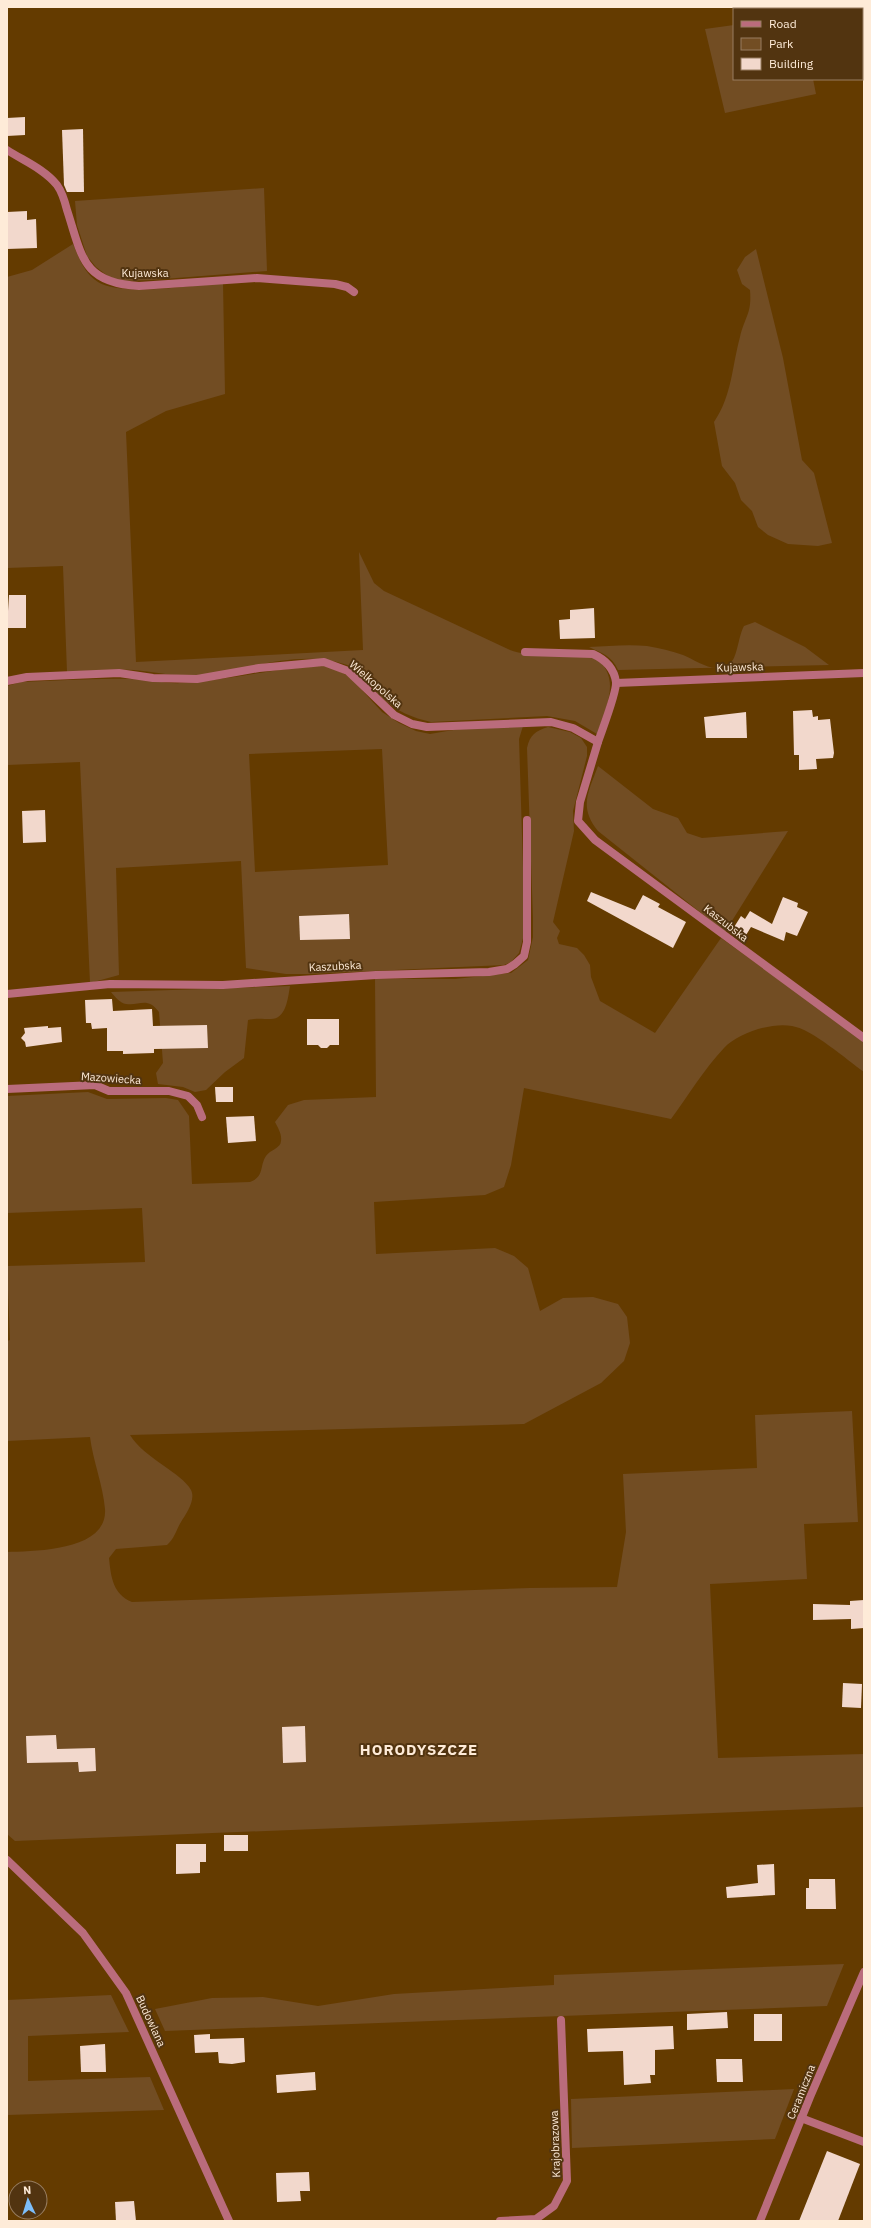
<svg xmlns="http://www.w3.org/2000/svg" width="871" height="2228" font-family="'IBM Plex Sans',sans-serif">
  <rect width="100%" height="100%" fill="#643b00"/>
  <g fill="#724d23" fill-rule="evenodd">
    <path d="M 734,25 L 734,79 L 813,79 L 816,94 L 725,113 L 705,29 Z"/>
    <path d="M 264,188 L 267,271 L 151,280 L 123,281 L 109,277 L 96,267 L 87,256 L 77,225 L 75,201 Z"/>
    <path d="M 73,244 C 79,258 84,273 98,282 C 122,297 193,285 223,283 L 225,394 L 166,411 L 126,432 L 136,662 L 363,650 L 359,552 L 374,583 L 384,591 L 510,650 C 537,660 571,648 595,658 C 605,663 610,676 610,686 C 610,702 602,719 597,734 L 575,721 L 547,716 L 431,722 C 413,718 396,711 382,698 C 369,687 362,669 344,664 C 296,649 246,671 198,675 C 175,677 156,672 134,670 C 112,669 90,671 67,672 L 63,566 L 7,568 L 7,277 L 32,270 Z"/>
    <path d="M 756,249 L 783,358 L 802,460 L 814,473 L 832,543 L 818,546 L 788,544 L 768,535 L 758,527 L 752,511 L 741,500 L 735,483 L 722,466 L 714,422 C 732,396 732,366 740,337 C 745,316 752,314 750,290 L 742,284 L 737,270 L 745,257 Z"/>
    <path d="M 755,622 L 805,647 L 829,665 L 618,670 C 612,656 602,653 589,647 C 608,646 629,644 647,646 C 659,648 672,651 683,655 C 698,661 715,676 731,662 C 737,658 739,634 744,626 Z"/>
    <path d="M 327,666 L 349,676 L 382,712 L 399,723 L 416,731 L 430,734 L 459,729 L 523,726 L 519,739 L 525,931 L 519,953 L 511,962 L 504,965 L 307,974 L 286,974 L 246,968 L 241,861 L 116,868 L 119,975 L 90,983 L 80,762 L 7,765 L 7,686 L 21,682 C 57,681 94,678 130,679 C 148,679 165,684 182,683 C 231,680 278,667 327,666 ZM 382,749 L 388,865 L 255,872 L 249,754 Z"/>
    <path d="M 548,727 L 570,732 L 581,738 L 587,747 L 587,756 L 573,811 L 574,831 L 553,922 L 560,931 L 557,938 L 559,944 L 577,948 L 584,955 L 590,965 L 591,977 L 600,1001 L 655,1033 L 721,938 L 864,1041 L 864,1072 C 847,1060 812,1029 792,1026 C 772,1022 738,1033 724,1048 C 704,1069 688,1096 671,1119 L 524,1088 L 511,1165 L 504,1187 L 485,1195 L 374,1202 L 376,1254 L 495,1248 L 514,1256 L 528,1268 L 540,1311 L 563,1298 L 593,1297 L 618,1304 L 627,1317 L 630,1343 L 624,1361 L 601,1383 L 524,1424 L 130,1435 C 144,1458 182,1473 191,1490 C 196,1500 186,1514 181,1522 C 176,1530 175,1538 167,1545 L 116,1549 L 109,1558 C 111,1578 113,1594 132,1602 L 530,1588 L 617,1587 L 626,1532 L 623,1474 L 757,1468 L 755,1415 L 852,1411 L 858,1522 L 804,1524 L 807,1579 L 710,1584 L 718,1758 L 864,1754 L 864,1807 L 15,1841 L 7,1834 L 7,1552 C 35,1551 108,1551 105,1509 C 103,1485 93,1461 90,1437 L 7,1441 L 7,1341 L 10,1340 L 7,1266 L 145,1262 L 142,1208 L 7,1213 L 7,1096 L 88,1092 L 107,1099 L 166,1098 L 178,1100 L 189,1116 L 192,1184 L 250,1182 C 265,1176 259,1167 266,1156 C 270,1150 281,1148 281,1141 C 282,1134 278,1128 275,1122 L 288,1105 L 304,1100 L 376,1097 L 375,979 L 455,979 L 511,973 L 528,960 L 533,937 L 533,918 L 527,748 C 530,735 535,731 548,727 Z"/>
    <path d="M 598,766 L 653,809 L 678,818 L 687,833 L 702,838 L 788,831 L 725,932 L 598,831 C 578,807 589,791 598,766 Z"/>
    <path d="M 290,986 C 288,998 286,1020 270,1019 C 262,1019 257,1018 248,1020 L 244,1058 L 225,1072 L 206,1090 L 195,1092 L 183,1087 L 158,1084 L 156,1073 L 163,1063 L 159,1012 C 147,996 140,1006 126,1004 C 120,1003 115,997 111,992 Z"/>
    <path d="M 844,1964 L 827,2006 L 165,2031 L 155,2009 L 212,1998 L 263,1997 L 318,2006 L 394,1994 L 554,1985 L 554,1975 Z"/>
    <path d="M 111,1995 L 129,2032 L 28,2036 L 28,2081 L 150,2077 L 164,2110 L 7,2115 L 7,2000 Z"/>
    <path d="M 794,2089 L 775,2139 L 572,2148 L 571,2099 Z"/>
  </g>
  <g fill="#f2d8cc">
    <path d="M 25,117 L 25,135 L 7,136 L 7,118 Z"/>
    <path d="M 83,129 L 84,192 L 67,192 L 64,185 L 62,130 Z"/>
    <path d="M 27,211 L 27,220 L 36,219 L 37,248 L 7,249 L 7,212 Z"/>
    <path d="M 9,595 L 26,595 L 26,628 L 7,628 Z"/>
    <path d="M 594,608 L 595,638 L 560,639 L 559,620 L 570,619 L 570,610 Z"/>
    <path d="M 812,710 L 813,717 L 818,716 L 818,720 L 830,719 L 834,753 L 833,758 L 816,759 L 817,769 L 799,770 L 799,755 L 794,755 L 793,711 Z"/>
    <path d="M 746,712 L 747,738 L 706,738 L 704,717 Z"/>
    <path d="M 45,810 L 46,842 L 23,843 L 22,811 Z"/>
    <path d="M 591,892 L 635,910 L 643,895 L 660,904 L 658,907 L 686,922 L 673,948 L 587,901 Z"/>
    <path d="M 783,897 L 798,903 L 797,907 L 808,912 L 797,936 L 786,932 L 784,941 L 751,927 L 743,940 L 731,932 L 741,916 L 745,919 L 750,911 L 772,924 Z"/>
    <path d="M 349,914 L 350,939 L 300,940 L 299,916 Z"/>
    <path d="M 112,999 L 113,1011 L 152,1009 L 153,1026 L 207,1025 L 208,1048 L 154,1049 L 154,1053 L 123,1054 L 123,1051 L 107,1051 L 107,1028 L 92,1029 L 91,1023 L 86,1023 L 85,1000 Z"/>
    <path d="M 307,1019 L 339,1019 L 339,1045 L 330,1045 L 327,1048 L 321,1048 L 318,1045 L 307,1045 Z"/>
    <path d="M 48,1026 L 48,1028 L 61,1027 L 62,1042 L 26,1047 L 25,1042 L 21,1038 L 25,1033 L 24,1028 Z"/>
    <path d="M 215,1087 L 233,1087 L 233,1102 L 216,1102 Z"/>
    <path d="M 254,1116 L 256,1141 L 228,1143 L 226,1117 Z"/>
    <path d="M 864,1600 L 864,1628 L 851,1629 L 851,1619 L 813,1620 L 813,1604 L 850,1605 L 850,1601 Z"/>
    <path d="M 843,1683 L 862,1684 L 861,1708 L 842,1707 Z"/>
    <path d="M 305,1726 L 306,1762 L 283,1763 L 282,1727 Z"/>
    <path d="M 56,1735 L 57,1749 L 95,1748 L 96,1771 L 79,1772 L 78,1762 L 27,1763 L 26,1736 Z"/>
    <rect x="224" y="1835" width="24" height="16"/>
    <path d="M 176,1844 L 206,1844 L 206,1862 L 200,1862 L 200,1873 L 176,1874 Z"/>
    <path d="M 774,1864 L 775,1895 L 727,1898 L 726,1887 L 758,1883 L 757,1865 Z"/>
    <path d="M 809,1879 L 835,1879 L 836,1909 L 806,1909 L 806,1888 L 809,1888 Z"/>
    <path d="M 727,2012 L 728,2028 L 687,2030 L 687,2014 Z"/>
    <rect x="754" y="2014" width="28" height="27"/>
    <path d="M 673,2026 L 674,2049 L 655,2050 L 655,2075 L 650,2075 L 651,2083 L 624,2085 L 623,2051 L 588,2052 L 587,2029 Z"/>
    <path d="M 210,2034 L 210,2039 L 244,2038 L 245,2062 L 232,2064 L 219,2063 L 218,2052 L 195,2053 L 194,2035 Z"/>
    <path d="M 105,2044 L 106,2072 L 81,2072 L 80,2046 Z"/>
    <path d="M 716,2059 L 742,2059 L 743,2082 L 717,2082 Z"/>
    <path d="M 315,2072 L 316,2090 L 277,2093 L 276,2075 Z"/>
    <path d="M 827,2151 L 860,2164 L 838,2221 L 799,2221 Z"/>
    <path d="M 309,2172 L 310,2191 L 300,2191 L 301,2201 L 277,2202 L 276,2173 Z"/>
    <path d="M 134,2201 L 136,2221 L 116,2221 L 115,2202 Z"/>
  </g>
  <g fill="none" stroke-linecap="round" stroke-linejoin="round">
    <g stroke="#ba6c7c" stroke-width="8">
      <path d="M 7,150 C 24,161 44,169 57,185 C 62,192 65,202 67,210 C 82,256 82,283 139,286 L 257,278 L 335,284 L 347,287 L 354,292"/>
      <path d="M 525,652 L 593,654 C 604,659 614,668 616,682 C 617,692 602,730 598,742"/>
      <path d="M 7,681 L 27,677 L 119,673 L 153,678 L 197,679 L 259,668 L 324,662 L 348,671 L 394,715 L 412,724 L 427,727 L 551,722 L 573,728 L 598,742 L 580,802 L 578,821 L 595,840 L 864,1038"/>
      <path d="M 616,683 L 864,673"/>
      <path d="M 7,994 L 110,984 L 223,985 L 376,975 L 489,972 L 507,969 L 515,964 L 524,956 L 527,942 L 527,820"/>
      <path d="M 7,1089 L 95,1085 L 109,1091 L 169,1091 L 188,1096 L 197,1105 L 202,1117"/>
      <path d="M 7,1860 L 83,1933 L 126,1993 L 229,2221"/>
      <path d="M 801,2118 L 864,2142"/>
      <path d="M 500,2221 L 536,2219 L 554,2206 L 567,2181 L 561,2020"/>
    </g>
    <path stroke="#ba6c7c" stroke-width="8" d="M 760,2221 L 810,2097 L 864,1972"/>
  </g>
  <g text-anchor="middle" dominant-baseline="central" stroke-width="4" stroke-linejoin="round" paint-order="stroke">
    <g font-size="11" fill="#feebd8" stroke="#523410">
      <text x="145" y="273">Kujawska</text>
      <text transform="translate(740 667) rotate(-2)">Kujawska</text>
      <text transform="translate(376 684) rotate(41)">Wielkopolska</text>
      <text transform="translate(726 923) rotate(38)">Kaszubska</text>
      <text transform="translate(335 966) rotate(-3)">Kaszubska</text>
      <text transform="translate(111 1078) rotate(4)">Mazowiecka</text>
      <text transform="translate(151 2021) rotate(65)">Budowlana</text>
      <text transform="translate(801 2092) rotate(-68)">Ceramiczna</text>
      <text transform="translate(555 2144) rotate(-92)">Krajobrazowa</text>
    </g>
    <g font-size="15" font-weight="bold" letter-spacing="1" fill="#feebd8" stroke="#523410">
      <text x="419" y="1749">HORODYSZCZE</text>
    </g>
  </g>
  <rect width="871" height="2228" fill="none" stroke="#feebd8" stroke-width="16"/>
  <rect x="733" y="8" width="130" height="72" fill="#523410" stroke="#977d60"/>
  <rect x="741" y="21" width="20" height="6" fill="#ba6c7c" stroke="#977d60"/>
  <text x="769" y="28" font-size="12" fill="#feebd8">Road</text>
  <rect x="741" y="38" width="20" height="12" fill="#724d23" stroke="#977d60"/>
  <text x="769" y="48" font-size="12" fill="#feebd8">Park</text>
  <rect x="741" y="58" width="20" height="12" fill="#f2d8cc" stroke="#977d60"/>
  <text x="769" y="68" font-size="12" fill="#feebd8">Building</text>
  <g transform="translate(28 2200) rotate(356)"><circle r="19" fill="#523410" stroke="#977d60"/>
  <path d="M0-3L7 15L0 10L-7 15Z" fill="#7dbef9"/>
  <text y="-6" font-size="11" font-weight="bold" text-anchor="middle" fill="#feebd8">N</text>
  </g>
</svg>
